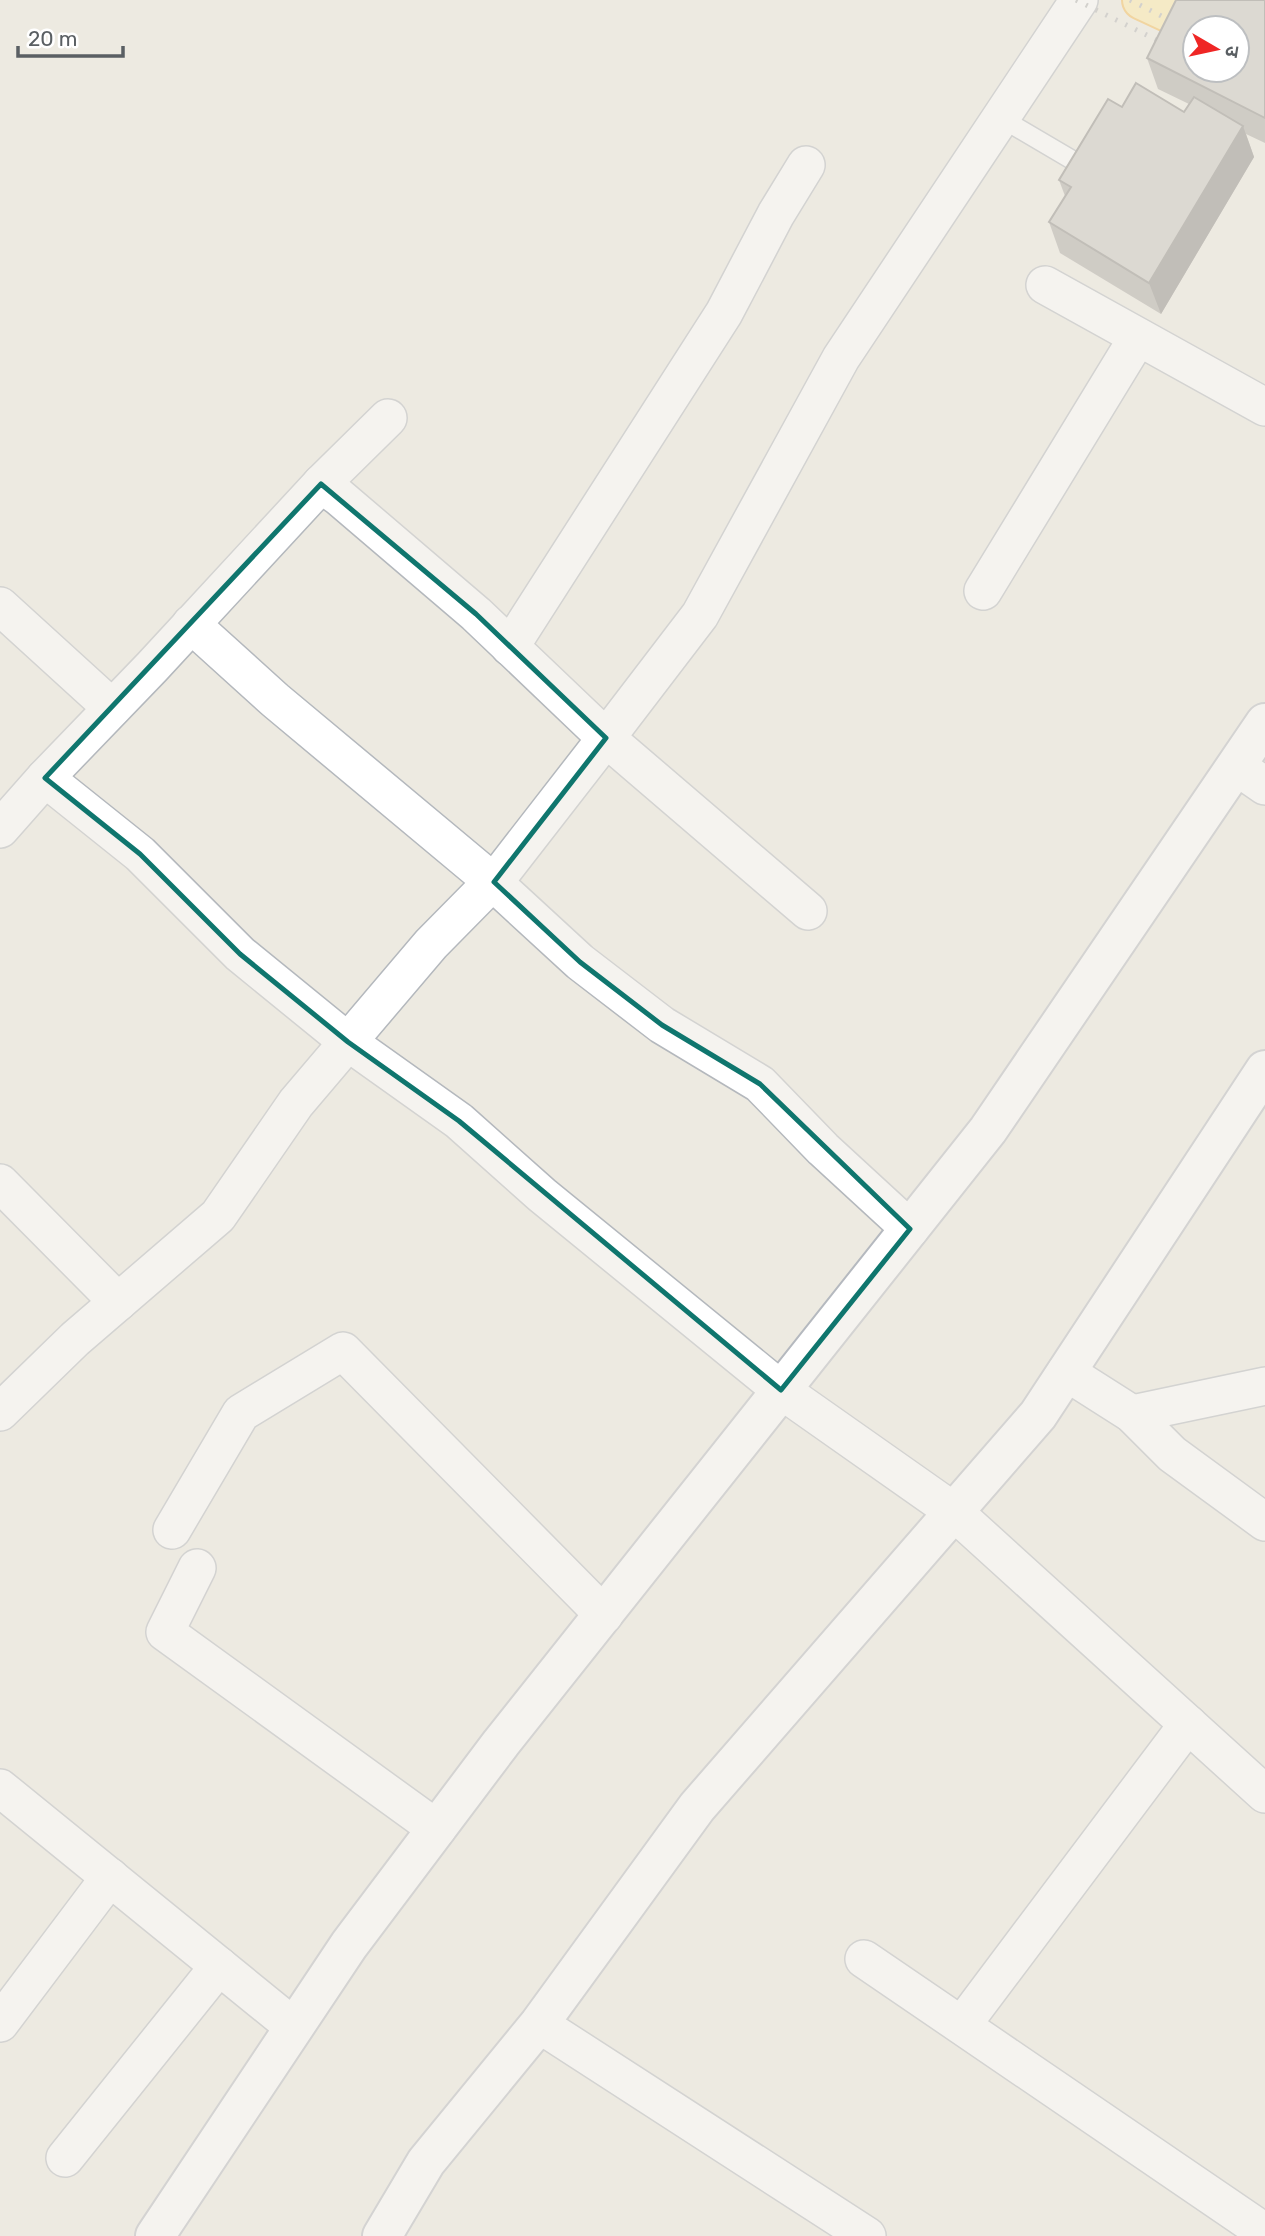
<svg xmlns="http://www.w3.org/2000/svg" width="1265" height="2236" font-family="Rubik,'Noto Sans Devanagari',sans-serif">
  <rect width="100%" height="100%" fill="#edeae1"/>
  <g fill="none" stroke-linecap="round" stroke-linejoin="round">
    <defs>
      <path id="lane" d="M 1001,118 L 1091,171"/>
      <g id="street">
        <path d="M 1045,285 L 1265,407"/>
        <path d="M 321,484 L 388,418"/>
        <path d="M 983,591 L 1138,337"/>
        <path d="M 0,606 L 112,708"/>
        <path d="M 191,624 L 275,700 L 493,882 L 580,962 L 662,1025 L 760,1084 L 823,1149 L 910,1229"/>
        <path d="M 510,647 L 724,313 L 776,214 L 806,165"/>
        <path d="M 1236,766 L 1265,786"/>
        <path d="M 45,778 L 140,854 L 240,954 L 348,1042 L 459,1121 L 542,1195 L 781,1390 L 953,1511 L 1265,1794"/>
        <path d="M 0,829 L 45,778 L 152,667 L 321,484 L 339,497 L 476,614 L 606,738 L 700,615 L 841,358 L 1079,0"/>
        <path d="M 0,1183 L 118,1302"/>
        <path d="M 1066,1372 L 1132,1414 L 1172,1454 L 1265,1522"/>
        <path d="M 0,1412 L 75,1339 L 218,1216 L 296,1103 L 431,944 L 502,872 L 606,738 L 808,911"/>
        <path d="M 1132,1414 L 1265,1386"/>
        <path d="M 172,1530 L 241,1413 L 343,1351 L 604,1615"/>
        <path d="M 197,1568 L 165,1632 L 437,1829"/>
        <path d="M 0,1788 L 294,2027"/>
        <path d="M 864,1959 L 1257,2227"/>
        <path d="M 0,2023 L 110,1877"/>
        <path d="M 539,2024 L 867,2236"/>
        <path d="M 962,2025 L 1188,1724"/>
        <path d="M 65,2158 L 219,1966"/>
      </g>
      <g id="secondary">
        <path d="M 155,2236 L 349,1945 L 501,1743 L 988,1130 L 1265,723"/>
        <path d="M 382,2236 L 426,2162 L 539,2024 L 697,1807 L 1038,1415 L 1265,1070"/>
      </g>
      <path id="primary" d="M 1142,0 L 1202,28"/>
    </defs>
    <use href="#lane" stroke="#b4b8bd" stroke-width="21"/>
    <use href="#street" stroke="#b4b8bd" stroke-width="40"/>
    <use href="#secondary" stroke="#b5b9bf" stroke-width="42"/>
    <use href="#primary" stroke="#f6bc51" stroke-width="42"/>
    <use href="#lane" stroke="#fff" stroke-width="18"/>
    <use href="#street" stroke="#fff" stroke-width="37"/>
    <use href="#secondary" stroke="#fff" stroke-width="38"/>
    <use href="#primary" stroke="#ffeaa5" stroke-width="38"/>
    <g stroke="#b3b4b4" stroke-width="5" stroke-dasharray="2 9" stroke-linecap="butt">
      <path d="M 1076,0 L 1175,49"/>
      <path d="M 1130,0 L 1185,28"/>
    </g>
  </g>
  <path fill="#aca9a3" d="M 1265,0 L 1265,143 L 1246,134 L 1254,157 L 1161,314 L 1060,253 L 1049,222 L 1065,196 L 1059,180 L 1122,107 L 1184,112 L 1189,104 L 1158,89 L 1147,58 Z"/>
  <path fill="#8c8a85" d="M 1243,126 L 1254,157 L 1161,314 L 1149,283 Z"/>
  <g fill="#c8c5be" stroke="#8c8a85" stroke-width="2" fill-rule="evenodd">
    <path d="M 1176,0 L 1265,0 L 1265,118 L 1147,58 ZM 1195,28 L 1237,28 L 1237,70 L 1195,70 Z"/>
    <path d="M 1136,83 L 1184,112 L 1194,97 L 1243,126 L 1149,283 L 1049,222 L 1071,187 L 1059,180 L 1108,99 L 1122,107 Z"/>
  </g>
  <path d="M0 0H1265V2236H0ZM 321,484 L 476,614 L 606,738 L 494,882 L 580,962 L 662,1025 L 760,1084 L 910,1229 L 781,1390 L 459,1121 L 348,1042 L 240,954 L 140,854 L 45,778 Z" fill="#edeae1" fill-opacity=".55" fill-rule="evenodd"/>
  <path fill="none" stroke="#0f766e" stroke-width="5" stroke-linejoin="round" d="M 321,484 L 476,614 L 606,738 L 494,882 L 580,962 L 662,1025 L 760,1084 L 910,1229 L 781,1390 L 459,1121 L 348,1042 L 240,954 L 140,854 L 45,778 Z"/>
  <g transform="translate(1216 49) rotate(99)"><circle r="33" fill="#ffffff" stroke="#bdbfc1" stroke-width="2"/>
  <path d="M0-5L12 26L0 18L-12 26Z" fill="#ef2625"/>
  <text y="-10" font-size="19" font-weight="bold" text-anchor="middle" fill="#5a5f63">उ</text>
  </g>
  <path d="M18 46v10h105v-10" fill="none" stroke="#5a5f63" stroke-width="3.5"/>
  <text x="28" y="46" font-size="21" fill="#5a5f63" stroke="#ffffff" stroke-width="5" paint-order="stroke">20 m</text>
</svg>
